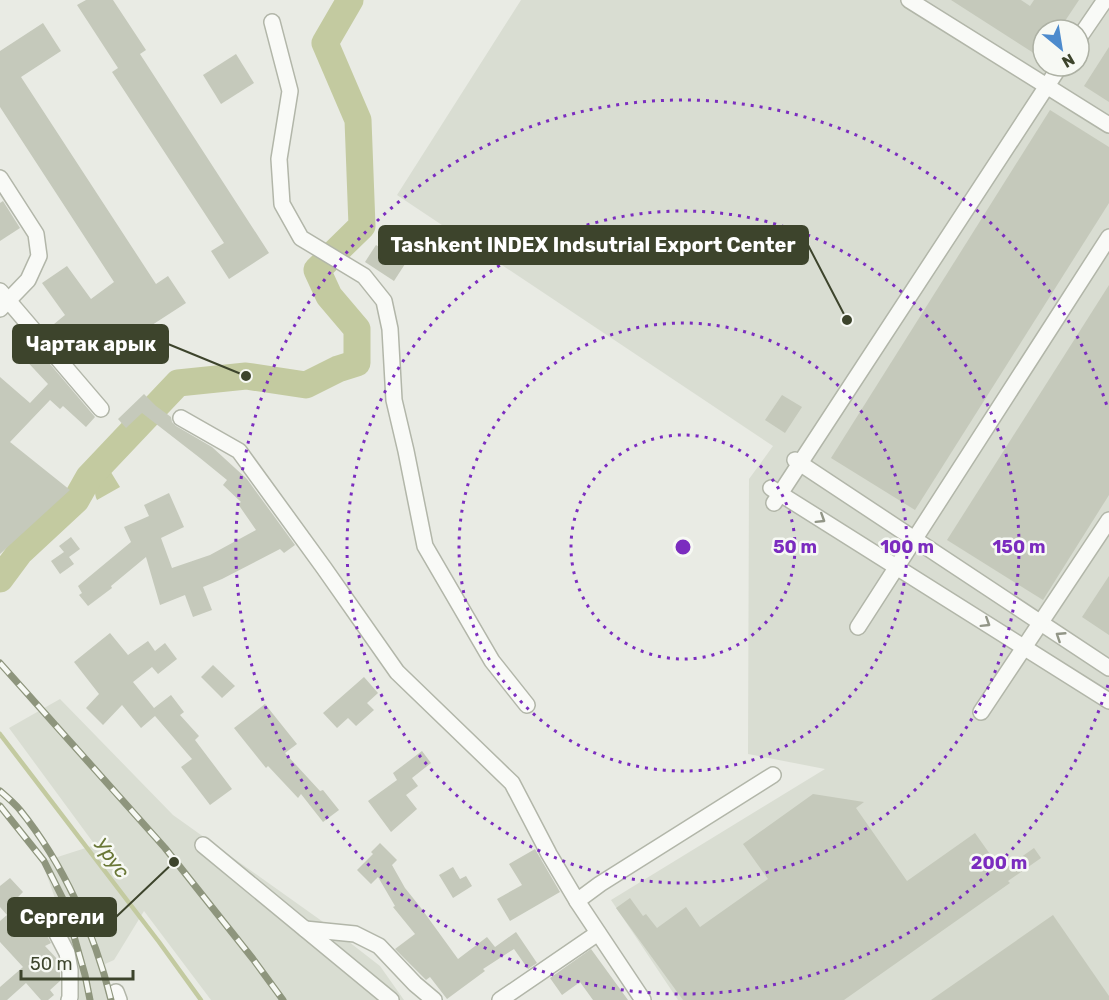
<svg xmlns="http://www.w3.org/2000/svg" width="1109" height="1000" font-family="Rubik,sans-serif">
  <rect width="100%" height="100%" fill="#e9ebe4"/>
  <g fill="#d9ddd2" fill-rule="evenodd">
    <path d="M 521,0 L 1109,0 L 1109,1000 L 678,1000 L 611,900 L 825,769 L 748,754 L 749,479 L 773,446 L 397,195 ZM 1043,30 L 1079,30 L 1079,66 L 1043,66 Z"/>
    <path d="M 60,699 L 173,815 L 326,924 L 380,966 L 404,1000 L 211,1000 L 144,911 L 114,960 L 105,964 L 115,1000 L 79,1000 L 75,954 L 42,862 L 95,845 L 9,728 Z"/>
  </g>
  <path fill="#c3caa0" d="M 109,469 L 120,487 L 97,500 C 91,486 100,478 109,469 Z"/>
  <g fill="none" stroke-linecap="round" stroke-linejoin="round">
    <path stroke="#c3caa0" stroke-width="4.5" d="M 0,734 L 159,942 L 201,1000"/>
    <path stroke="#c3caa0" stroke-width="27" d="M 0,579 L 20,552 L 76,500 L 89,477 L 178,383 L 246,376 L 306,385 L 338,369 L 357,363 L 357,329 L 329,296 L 317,270 L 362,226 L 358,120 L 325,43 L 350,0"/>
  </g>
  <g fill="#c5c9bb">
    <path d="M 86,0 L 113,0 L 146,50 L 140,54 L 269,253 L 229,279 L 211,251 L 224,243 L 112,72 L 118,68 L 77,5 Z"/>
    <path d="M 951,0 L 1021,0 L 1030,6 L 1034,0 L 1079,0 L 1059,30 L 1043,30 L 1043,59 Z"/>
    <path d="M 43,23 L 61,51 L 21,77 L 156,284 L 168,276 L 186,303 L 132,338 L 140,350 L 130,357 L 114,333 L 91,349 L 92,350 L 75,363 L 47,331 L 48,329 L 65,315 L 42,283 L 67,266 L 91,299 L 114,282 L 0,107 L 0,51 Z"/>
    <path d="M 1109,47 L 1109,102 L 1084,86 Z"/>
    <path d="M 236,54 L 254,83 L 221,104 L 203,75 Z"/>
    <path d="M 1050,110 L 1109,147 L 1109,203 L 915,510 L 831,458 Z"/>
    <path d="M 3,201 L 20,228 L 0,241 L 0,203 Z"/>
    <path d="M 376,245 L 405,264 L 394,281 L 365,262 Z"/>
    <path d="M 1109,285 L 1109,495 L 1043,600 L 947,540 Z"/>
    <path d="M 33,344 L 95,417 L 86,427 L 63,406 L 60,409 L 50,400 L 10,442 L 70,490 L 0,554 L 0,377 L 30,403 L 48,384 L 21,355 Z"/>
    <path d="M 144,394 L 156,406 L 171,417 L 172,422 L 176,426 L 212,447 L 247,479 L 295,545 L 284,553 L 280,549 L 222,579 L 203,587 L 212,610 L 193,617 L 185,595 L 160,605 L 146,557 L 111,586 L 112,588 L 88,606 L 79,595 L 82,593 L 78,586 L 131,542 L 124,527 L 149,516 L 144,505 L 169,493 L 184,527 L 161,538 L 172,568 L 210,555 L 256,530 L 238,504 L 241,502 L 223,485 L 227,480 L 200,458 L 142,413 L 126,428 L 118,419 Z"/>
    <path d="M 782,395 L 802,407 L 785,433 L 765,420 Z"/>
    <path d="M 71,537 L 80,549 L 69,557 L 74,564 L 60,574 L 51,561 L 64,552 L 59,546 Z"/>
    <path d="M 1109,576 L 1109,635 L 1082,617 Z"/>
    <path d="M 110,633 L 128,655 L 148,641 L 155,651 L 165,643 L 177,659 L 158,674 L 152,667 L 133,682 L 154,708 L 171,695 L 184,712 L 180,715 L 199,736 L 195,740 L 232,789 L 210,805 L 181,767 L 192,759 L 155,716 L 141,728 L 122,705 L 103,725 L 86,708 L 99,694 L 74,662 Z"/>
    <path d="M 213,665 L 235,686 L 222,698 L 201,677 Z"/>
    <path d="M 364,677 L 378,693 L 367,703 L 374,710 L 356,726 L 348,718 L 337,728 L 323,713 Z"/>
    <path d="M 265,704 L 297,744 L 285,753 L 320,791 L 323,790 L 339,810 L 323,822 L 301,794 L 298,798 L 268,766 L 266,768 L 234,728 Z"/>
    <path d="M 422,751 L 431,763 L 412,778 L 418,786 L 406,795 L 417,809 L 391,832 L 368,801 L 397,780 L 393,773 Z"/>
    <path d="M 813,794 L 864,802 L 856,808 L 907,881 L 975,833 L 992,857 L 998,854 L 1007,867 L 1034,848 L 1041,858 L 1008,881 L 1010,883 L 844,1000 L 683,1000 L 616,908 L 630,898 L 643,916 L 646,914 L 657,928 L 686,907 L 700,927 L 768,879 L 743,844 Z"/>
    <path d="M 380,843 L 397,860 L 392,865 L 405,888 L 421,908 L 458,959 L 487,937 L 495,947 L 516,932 L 537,963 L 528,969 L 514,949 L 483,969 L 485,971 L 447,999 L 430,977 L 426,980 L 395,949 L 415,934 L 393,907 L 395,906 L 378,877 L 371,884 L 357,870 L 373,854 L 371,852 Z"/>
    <path d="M 535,849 L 560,892 L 510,921 L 497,899 L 522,885 L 509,864 Z"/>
    <path d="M 453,867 L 460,879 L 466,876 L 472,886 L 453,898 L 439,875 Z"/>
    <path d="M 10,878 L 23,892 L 17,898 L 31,913 L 47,903 L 56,918 L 49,920 L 42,927 L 51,943 L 45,946 L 59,961 L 60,971 L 60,981 L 50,990 L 54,995 L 48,1000 L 41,1000 L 26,983 L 7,1000 L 0,1000 L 0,987 L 23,967 L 0,942 L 0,921 L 7,915 L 0,907 L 0,886 Z"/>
    <path d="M 1053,915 L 1109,996 L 1109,1000 L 931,1000 Z"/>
    <path d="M 591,949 L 628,1000 L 593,1000 L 580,982 L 562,995 L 550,978 Z"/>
  </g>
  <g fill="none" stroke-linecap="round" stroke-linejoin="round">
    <defs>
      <g id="minor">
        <path d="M 909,0 L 1109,125"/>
        <path d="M 272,22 L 290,91 L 279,159 L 282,204 L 301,238 L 364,276 L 384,301 L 390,329 L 394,400 L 406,451 L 425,546 L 492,661 L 527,705"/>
        <path d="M 1079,38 L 1105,0"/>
        <path d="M 0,178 L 36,234 L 39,256 L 28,280 L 0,309"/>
        <path d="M 0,291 L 101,409"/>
        <path d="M 181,418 L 239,451 L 324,568 L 397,672 L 512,783 L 549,854 L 577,901 L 643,1000"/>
        <path d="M 795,460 L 1109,668"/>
        <path d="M 771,488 L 1109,701"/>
        <path d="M 774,503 L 1060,66"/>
        <path d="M 858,627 L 1109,237"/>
        <path d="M 981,712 L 1109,520"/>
        <path d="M 203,845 L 391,1000"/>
        <path d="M 577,901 L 600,884 L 773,775"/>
        <path d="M 54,928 L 67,953 L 70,970 L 70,997 L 69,1000"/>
        <path d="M 305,929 L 355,934 L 379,946 L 415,984 L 434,1000"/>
        <path d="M 116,992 L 119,1000"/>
        <path d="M 500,1000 L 598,933"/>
      </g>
    </defs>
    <use href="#minor" stroke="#b2b6a9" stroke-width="18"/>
    <use href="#minor" stroke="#f9faf7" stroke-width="15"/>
    <defs>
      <g id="rail">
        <path d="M 0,663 L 165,848 L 253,959 L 283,1000"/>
        <path d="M 0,791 C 7,797 14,803 20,810 C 63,863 95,934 111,1000"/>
        <path d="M 0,806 L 44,861 L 64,901 L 85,975 L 90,1000"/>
      </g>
    </defs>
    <use href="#rail" stroke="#8e957d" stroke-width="7"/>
    <use href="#rail" stroke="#f7f9f4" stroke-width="4.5" stroke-dasharray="14" stroke-linecap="butt"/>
  </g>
  <defs><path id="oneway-chevron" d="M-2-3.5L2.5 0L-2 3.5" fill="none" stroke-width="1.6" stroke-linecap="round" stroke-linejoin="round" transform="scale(1.5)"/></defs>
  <g stroke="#929687">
    <use href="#oneway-chevron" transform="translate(821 519) rotate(32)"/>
    <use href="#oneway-chevron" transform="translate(986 623) rotate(32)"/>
    <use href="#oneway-chevron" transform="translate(1060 636) rotate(-147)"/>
  </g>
  <g fill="none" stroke="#7b2cbf" stroke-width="3" stroke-dasharray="3 6">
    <circle cx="683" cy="547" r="112"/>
    <circle cx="683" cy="547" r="224"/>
    <circle cx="683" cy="547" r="336"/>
    <path d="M1108 685A447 447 0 1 1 1108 409"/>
  </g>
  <g text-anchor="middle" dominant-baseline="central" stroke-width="5" stroke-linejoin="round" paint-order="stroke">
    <g font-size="20" font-style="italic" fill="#697736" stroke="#f7f9f4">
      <text transform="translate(112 858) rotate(53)">Урус</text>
    </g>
  </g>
  <circle cx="683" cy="547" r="9" fill="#7b2cbf" stroke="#f7f9f4" stroke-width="3"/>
  <g font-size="18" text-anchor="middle" font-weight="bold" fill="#7b2cbf" stroke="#f7f9f4" stroke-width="5" stroke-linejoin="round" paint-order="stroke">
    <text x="795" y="553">50 m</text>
    <text x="907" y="553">100 m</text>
    <text x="1019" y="553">150 m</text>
    <text x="999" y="869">200 m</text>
  </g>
  <path fill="none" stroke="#3d442c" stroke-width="2" d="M847 320L808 245M246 376L168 344M174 862L116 917"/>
  <g fill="#3d442c" stroke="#f7f9f4" stroke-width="2">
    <circle cx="847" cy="320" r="6"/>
    <circle cx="246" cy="376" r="6"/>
    <circle cx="174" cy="862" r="6"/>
  </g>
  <g fill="#3d442c" stroke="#3d442c" stroke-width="2">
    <rect x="379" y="226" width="429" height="38" rx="6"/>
    <rect x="13" y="325" width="155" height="38" rx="6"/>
    <rect x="8" y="898" width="108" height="38" rx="6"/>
  </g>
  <g font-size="20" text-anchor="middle" font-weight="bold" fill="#fff">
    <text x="593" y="252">Tashkent INDEX Indsutrial Export Center</text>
    <text x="91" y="351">Чартак арык</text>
    <text x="62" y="924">Сергели</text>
  </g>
  <g transform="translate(1061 48) rotate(150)"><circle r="28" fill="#f7f9f4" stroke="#adb1a4" stroke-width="1.5"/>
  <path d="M0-4.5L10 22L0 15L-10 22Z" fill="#4d8bcd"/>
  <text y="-9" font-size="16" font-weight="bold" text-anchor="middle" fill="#3d442c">N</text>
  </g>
  <path d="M21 970v9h112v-9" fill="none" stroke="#3d442c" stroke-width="3"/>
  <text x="30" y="970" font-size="18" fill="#3d442c" stroke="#f7f9f4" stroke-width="4.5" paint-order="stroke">50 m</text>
</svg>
